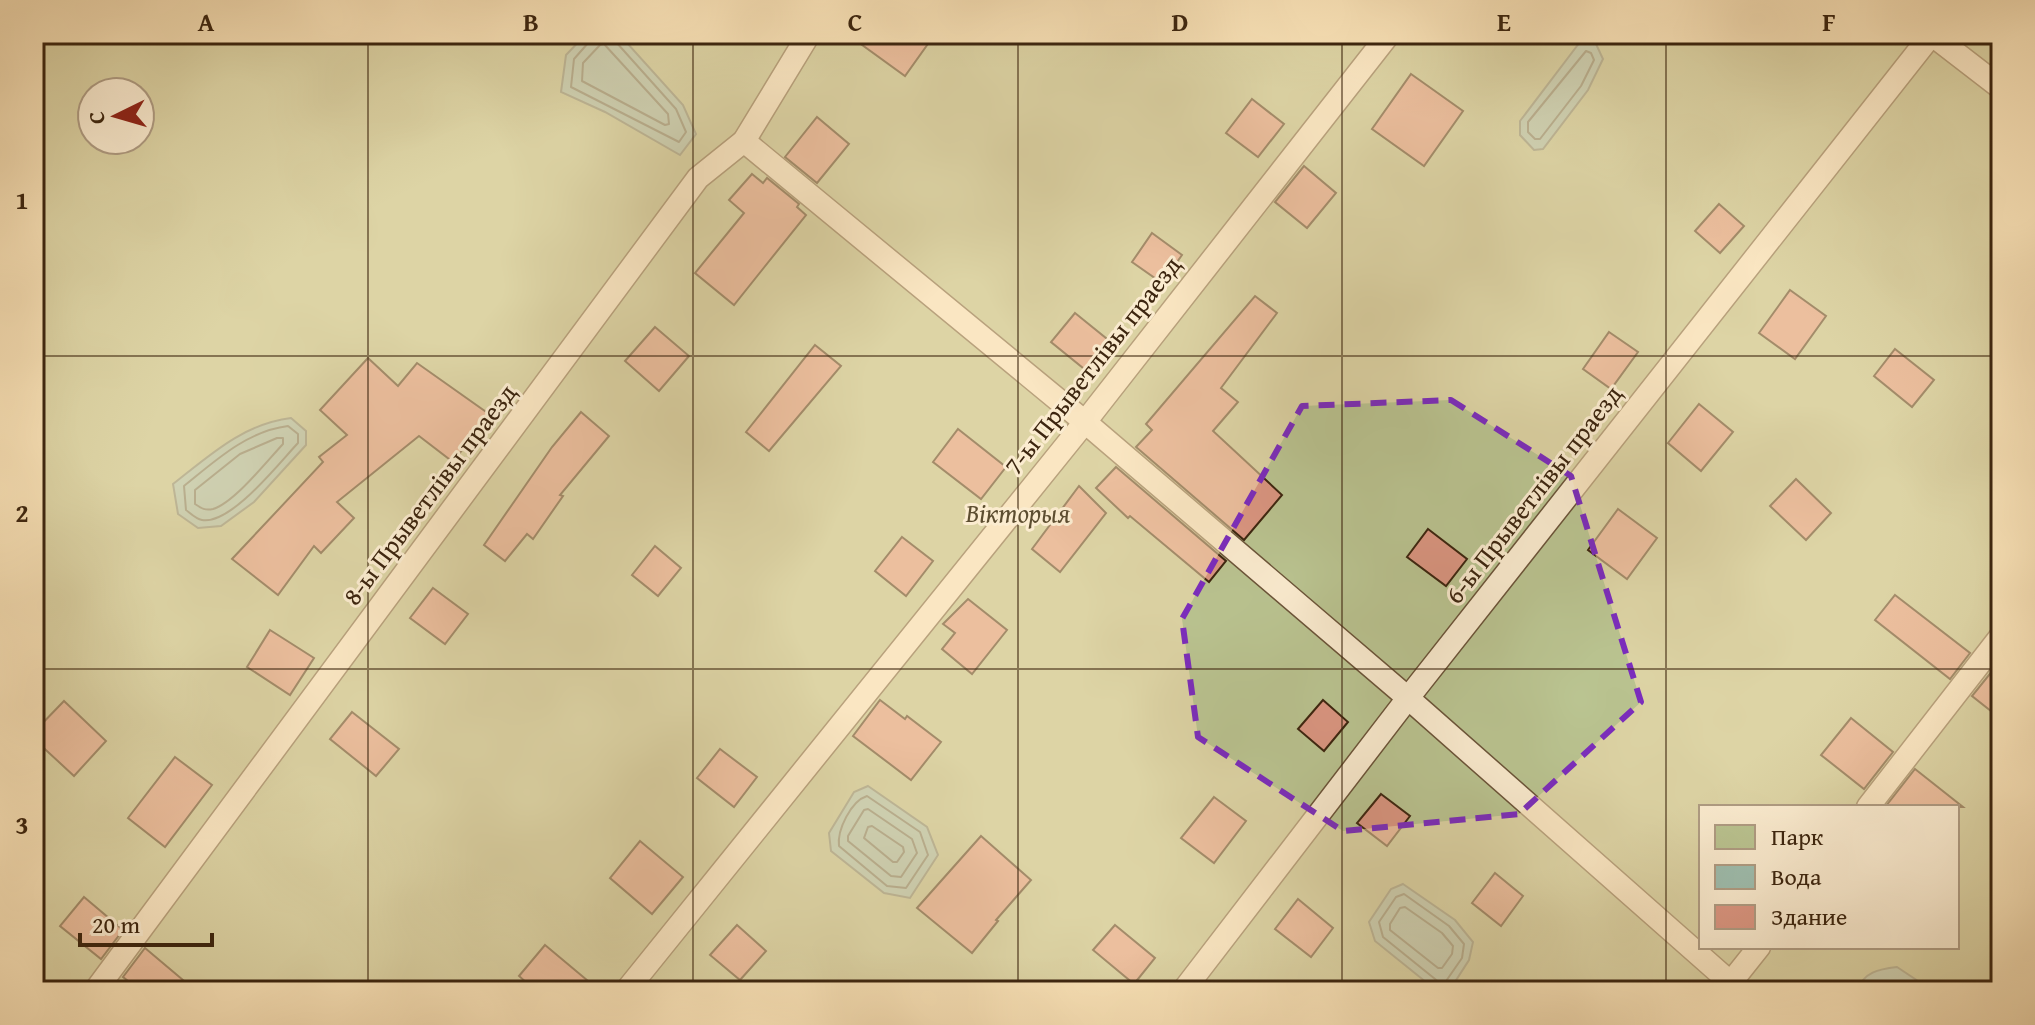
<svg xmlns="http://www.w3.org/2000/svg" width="2035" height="1025" font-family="'Gentium Book Plus',serif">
  <rect width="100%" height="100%" fill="#f9e2b7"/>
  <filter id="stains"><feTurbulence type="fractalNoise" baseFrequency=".0025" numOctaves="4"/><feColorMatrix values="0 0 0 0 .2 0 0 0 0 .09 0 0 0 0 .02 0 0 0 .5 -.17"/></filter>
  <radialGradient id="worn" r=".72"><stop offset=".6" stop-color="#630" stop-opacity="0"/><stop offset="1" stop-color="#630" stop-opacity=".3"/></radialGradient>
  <path fill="#bac491" stroke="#7b7450" stroke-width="2" fill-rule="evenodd" d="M 34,34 L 2001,34 L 2001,991 L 34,991 ZM 92,92 L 140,92 L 140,140 L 92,140 ZM 1701,807 L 1957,807 L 1957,947 L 1701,947 Z"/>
  <g fill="#9ebeaf" stroke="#77816f" stroke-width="2">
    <path d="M 586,34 L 619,34 L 683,105 L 696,134 L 680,155 L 605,112 L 561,92 L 566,55 Z"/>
    <path d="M 1580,42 L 1596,44 L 1603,59 L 1588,90 L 1543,149 L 1534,150 L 1520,135 L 1520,121 Z"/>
    <path d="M 291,418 L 306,431 L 306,445 L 254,502 L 221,526 L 198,528 L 178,514 L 173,484 C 210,455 243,424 291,418 Z"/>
    <path d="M 868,786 L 927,827 L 938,855 L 910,898 L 884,893 L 831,851 L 829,833 L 854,792 Z"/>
    <path d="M 1403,884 L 1455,920 L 1473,942 L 1469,960 L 1451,988 L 1437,991 L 1375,941 L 1369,922 L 1391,889 Z"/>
    <path d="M 1897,967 L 1933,991 L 1858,991 C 1862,972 1880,969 1897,967 Z"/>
  </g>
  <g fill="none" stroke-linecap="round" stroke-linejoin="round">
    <g stroke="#6d725f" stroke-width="2">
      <path d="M 591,34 L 589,42 L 574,59 L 571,87 L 679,142 L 686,132 L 676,109 L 616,42 L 613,34"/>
      <path d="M 604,44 L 668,114 L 669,124 L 665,125 L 582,81 L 583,63 L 600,45 Z"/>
      <path d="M 1586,51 L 1591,53 L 1594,60 L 1581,86 L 1540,139 L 1535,139 L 1528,132 L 1528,122 Z"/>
      <path d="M 288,426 L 298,434 L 298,443 C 279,463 231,525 202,520 C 196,519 190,513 186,510 L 184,486 C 215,461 247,431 288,426 Z"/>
      <path d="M 277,438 L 283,438 L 283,444 C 267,461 234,503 213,509 C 205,511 201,508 195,504 L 195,490 L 240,454 Z"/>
      <path d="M 867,796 L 920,832 L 928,855 L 906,888 L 887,886 L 839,846 C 837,830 851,801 867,796 Z"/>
      <path d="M 868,809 L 912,839 L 917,853 L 901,877 L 891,876 L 848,841 L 848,836 L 864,810 Z"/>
      <path d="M 872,826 L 903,847 L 904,852 L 897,862 L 893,862 L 864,838 L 868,827 Z"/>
      <path d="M 1404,894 L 1449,926 L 1464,944 L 1462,958 L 1444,984 L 1440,983 L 1383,937 L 1379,922 L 1396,897 Z"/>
      <path d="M 1405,907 L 1442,933 L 1453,946 L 1452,954 L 1442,968 L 1438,968 L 1390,930 L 1390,924 L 1400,908 Z"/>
    </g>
  </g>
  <g fill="#db9682" stroke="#3c250f" stroke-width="2">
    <path d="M 847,34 L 935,34 L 905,76 Z"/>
    <path d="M 1411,74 L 1463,111 L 1424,166 L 1372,129 Z"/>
    <path d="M 1252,99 L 1284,124 L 1258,157 L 1226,133 Z"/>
    <path d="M 817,117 L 849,144 L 817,183 L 785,157 Z"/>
    <path d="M 1304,166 L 1336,193 L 1307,228 L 1275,202 Z"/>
    <path d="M 752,174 L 763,183 L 767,178 L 799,204 L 797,207 L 806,215 L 734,305 L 695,273 L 744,213 L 729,200 Z"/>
    <path d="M 1719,204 L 1744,226 L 1720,253 L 1695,231 Z"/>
    <path d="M 1152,233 L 1182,255 L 1162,283 L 1132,262 Z"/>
    <path d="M 1790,290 L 1826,316 L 1795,359 L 1759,333 Z"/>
    <path d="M 1255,296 L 1277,313 L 1221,388 L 1238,402 L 1213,431 L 1282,495 L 1244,540 L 1136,447 L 1152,430 L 1146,424 Z"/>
    <path d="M 1075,313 L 1112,343 L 1088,372 L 1051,342 Z"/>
    <path d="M 655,327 L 689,356 L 659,391 L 625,361 Z"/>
    <path d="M 1609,332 L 1638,352 L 1611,389 L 1583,369 Z"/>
    <path d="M 815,345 L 841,366 L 769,451 L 746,432 Z"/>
    <path d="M 1895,349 L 1934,380 L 1912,407 L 1874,376 Z"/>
    <path d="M 368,358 L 398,386 L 417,363 L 489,414 L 453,462 L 419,436 L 337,502 L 354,518 L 321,553 L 314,546 L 278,595 L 232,559 L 323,462 L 319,457 L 347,435 L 320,410 Z"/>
    <path d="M 1699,404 L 1733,432 L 1701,471 L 1668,443 Z"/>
    <path d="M 581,412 L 609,436 L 560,495 L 563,496 L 533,539 L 527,534 L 505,561 L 484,545 L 552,447 Z"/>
    <path d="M 958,429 L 1006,467 L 981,499 L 933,462 Z"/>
    <path d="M 1116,467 L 1226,561 L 1209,582 L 1130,516 L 1128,518 L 1096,488 Z"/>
    <path d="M 1796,479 L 1831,513 L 1806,540 L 1770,506 Z"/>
    <path d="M 1079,486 L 1106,513 L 1060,572 L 1032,549 Z"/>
    <path d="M 1618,509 L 1657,538 L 1627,579 L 1588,550 Z"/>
    <path d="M 1428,529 L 1467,559 L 1446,586 L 1407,557 Z"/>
    <path d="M 902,537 L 933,561 L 906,596 L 875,571 Z"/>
    <path d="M 655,546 L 681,568 L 658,596 L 632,575 Z"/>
    <path d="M 433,588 L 468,614 L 445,644 L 410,618 Z"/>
    <path d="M 1895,595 L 1970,653 L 1950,679 L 1875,620 Z"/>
    <path d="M 968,599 L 1007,630 L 972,674 L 942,649 L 955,633 L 943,624 Z"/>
    <path d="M 270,630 L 314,658 L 290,695 L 247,667 Z"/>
    <path d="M 1993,670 L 2001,676 L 2001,719 L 1972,696 Z"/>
    <path d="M 880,700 L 905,719 L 907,716 L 941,742 L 911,780 L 853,736 Z"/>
    <path d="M 1323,700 L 1348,722 L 1324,751 L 1298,729 Z"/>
    <path d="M 64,701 L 106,741 L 74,776 L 34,739 L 34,732 Z"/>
    <path d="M 352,712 L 399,749 L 376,776 L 330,739 Z"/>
    <path d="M 1851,718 L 1893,752 L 1864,789 L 1821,755 Z"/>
    <path d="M 720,749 L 757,777 L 734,807 L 697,778 Z"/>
    <path d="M 175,757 L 212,785 L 165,847 L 128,818 Z"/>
    <path d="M 1915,769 L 1963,807 L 1886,806 Z"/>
    <path d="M 1381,794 L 1410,816 L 1387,846 L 1357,823 Z"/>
    <path d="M 1214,797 L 1246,821 L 1214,863 L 1181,838 Z"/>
    <path d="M 981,836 L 1031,880 L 996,920 L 998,921 L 972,953 L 917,908 Z"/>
    <path d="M 640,841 L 683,877 L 652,914 L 610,878 Z"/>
    <path d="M 1495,873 L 1523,896 L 1501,926 L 1472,903 Z"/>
    <path d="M 84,897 L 123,930 L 101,959 L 60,926 Z"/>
    <path d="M 1298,899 L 1333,928 L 1311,957 L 1275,929 Z"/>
    <path d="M 737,925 L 766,951 L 740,980 L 710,955 Z"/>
    <path d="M 1115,925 L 1155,958 L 1134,984 L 1093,950 Z"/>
    <path d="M 545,945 L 600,991 L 536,991 L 519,976 Z"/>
    <path d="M 145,948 L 196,991 L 141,991 L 123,977 Z"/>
  </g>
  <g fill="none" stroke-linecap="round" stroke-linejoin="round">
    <defs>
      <g id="service">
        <path d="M 1931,34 L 2001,88"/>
        <path d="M 744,141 L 1085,422 L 1408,698 L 1740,991"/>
        <path d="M 1868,807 L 2001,636"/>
        <path d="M 95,991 L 698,178 L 744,141 L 809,34"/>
        <path d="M 626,991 L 1085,422 L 1389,34"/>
        <path d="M 1183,991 L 1408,698 L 1932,34"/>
        <path d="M 1724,991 L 1759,947"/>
      </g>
    </defs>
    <use href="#service" stroke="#6b5439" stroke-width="25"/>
    <use href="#service" stroke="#fbecd0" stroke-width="22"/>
  </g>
  <path d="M0 0H2035V1025H0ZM 1451,400 L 1571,476 L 1641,702 L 1519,814 L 1343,831 L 1198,737 L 1182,619 L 1302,406 Z" fill="#f9e2b7" fill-opacity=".55" fill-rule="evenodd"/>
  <path fill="none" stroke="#7b2cbf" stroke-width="6" stroke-dasharray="16 10" stroke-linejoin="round" d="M 1451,400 L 1571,476 L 1641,702 L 1519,814 L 1343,831 L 1198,737 L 1182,619 L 1302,406 Z"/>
  <path fill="none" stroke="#3c250f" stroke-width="2" stroke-opacity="0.55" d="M 368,34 L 368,991M 693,34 L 693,991M 1018,34 L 1018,991M 1342,34 L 1342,991M 1666,34 L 1666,991M 34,356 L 2001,356M 34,669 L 2001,669"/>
  <g text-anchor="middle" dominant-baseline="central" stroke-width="6" stroke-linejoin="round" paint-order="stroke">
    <g font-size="26" fill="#3c250f" stroke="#fbecd0">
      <text transform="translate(1092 365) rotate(-52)">7-ы Прыветлівы праезд</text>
      <text transform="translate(429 494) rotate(-53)">8-ы Прыветлівы праезд</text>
      <text transform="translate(1533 494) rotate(-52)">6-ы Прыветлівы праезд</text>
    </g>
    <g font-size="26" font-style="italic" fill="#5c4d30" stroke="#fbecd0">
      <text x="1018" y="512">Вікторыя</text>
    </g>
  </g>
  <rect width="2035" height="1025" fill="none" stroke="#f9e2b7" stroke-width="88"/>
  <rect x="1699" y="805" width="260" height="144" fill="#fbecd0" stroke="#af9c83" stroke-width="2"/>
  <rect x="1715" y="825" width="40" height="24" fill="#bac491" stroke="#af9c83" stroke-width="2"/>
  <text x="1771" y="845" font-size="24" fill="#3c250f">Парк</text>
  <rect x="1715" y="865" width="40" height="24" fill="#9ebeaf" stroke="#af9c83" stroke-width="2"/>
  <text x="1771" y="885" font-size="24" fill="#3c250f">Вода</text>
  <rect x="1715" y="905" width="40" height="24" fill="#db9682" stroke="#af9c83" stroke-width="2"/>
  <text x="1771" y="925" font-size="24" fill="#3c250f">Здание</text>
  <g transform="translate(116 116) rotate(265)"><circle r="38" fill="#fbecd0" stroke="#af9c83" stroke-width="2"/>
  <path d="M0-6L14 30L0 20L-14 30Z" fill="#8f2418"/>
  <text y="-12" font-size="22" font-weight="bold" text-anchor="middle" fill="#3c250f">С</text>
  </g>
  <path d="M80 933v12h132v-12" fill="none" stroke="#3c250f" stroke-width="4"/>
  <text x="92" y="933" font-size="24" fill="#3c250f" stroke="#fbecd0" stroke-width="6" paint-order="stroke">20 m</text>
  <rect x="44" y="44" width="1947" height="937" fill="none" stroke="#3c250f" stroke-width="3"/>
  <g font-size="26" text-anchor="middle" font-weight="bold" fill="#3c250f">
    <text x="206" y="31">A</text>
    <text x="531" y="31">B</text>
    <text x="855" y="31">C</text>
    <text x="1180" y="31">D</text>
    <text x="1504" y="31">E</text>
    <text x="1829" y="31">F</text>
    <text x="22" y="209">1</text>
    <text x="22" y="522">2</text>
    <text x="22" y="834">3</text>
  </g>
  <rect width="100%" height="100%" filter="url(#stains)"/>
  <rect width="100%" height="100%" fill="url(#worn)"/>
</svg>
